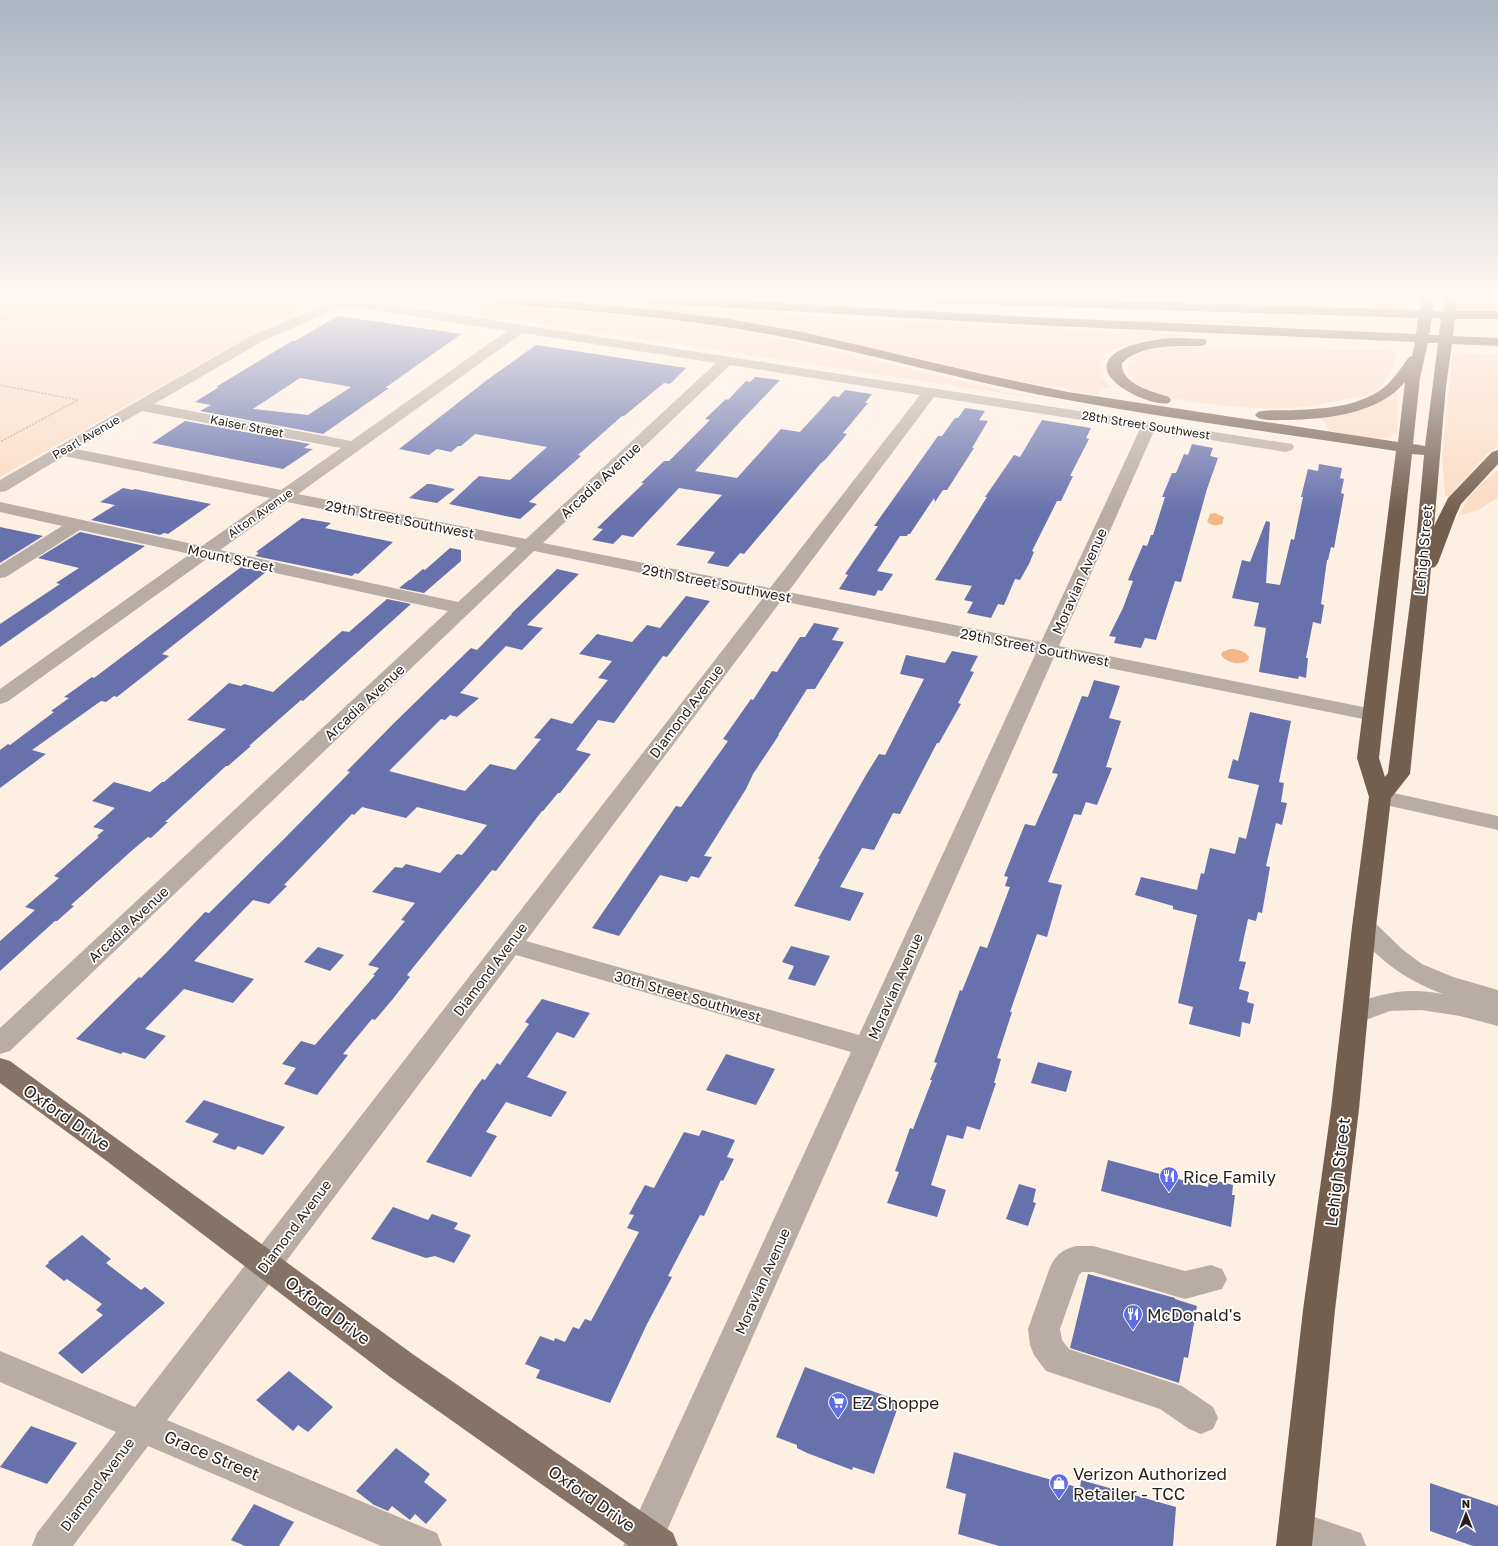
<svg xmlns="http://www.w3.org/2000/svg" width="1498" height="1546" font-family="'Golos Text',sans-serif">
  <rect width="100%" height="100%" fill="#feefe3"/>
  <g fill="#fbdbc3">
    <path d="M 0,297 L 407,297 L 653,318 L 715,327 L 806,344 L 1012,393 L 1067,403 L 377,299 L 336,297 L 252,335 L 0,477 Z"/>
    <path d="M 1067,297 L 1414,297 L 1411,311 L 1062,298 Z"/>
    <path d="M 1459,297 L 1498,297 L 1498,312 L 1456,312 L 1456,305 Z"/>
    <path d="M 588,303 L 902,321 L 1191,335 L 1185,338 C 1164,338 1106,339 1100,365 C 1098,375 1105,382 1113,387 L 1100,389 L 1097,395 L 1067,390 L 1064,387 C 1029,385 993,375 958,368 C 946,365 935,359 923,359 C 812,336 700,313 587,304 Z"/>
    <path d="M 1170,346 L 1398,351 C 1392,368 1388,383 1372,394 C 1367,397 1360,395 1355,397 C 1332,403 1309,407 1286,408 C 1260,410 1128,404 1128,369 C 1127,351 1157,348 1170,346 Z"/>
    <path d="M 1453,353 L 1498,355 L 1498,446 L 1486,455 L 1449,496 L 1445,496 L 1442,454 Z"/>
    <path d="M 1394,391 L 1397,394 L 1397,432 C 1389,446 1340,432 1327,430 L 1326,424 L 1317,416 Z"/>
    <path d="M 1498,470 L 1498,497 L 1480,509 L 1459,516 C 1470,492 1478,486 1498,470 Z"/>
  </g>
  <g fill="#f2b687">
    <path d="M 1215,513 L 1224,517 L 1222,524 C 1214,526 1214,526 1207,522 L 1210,514 Z"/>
    <path d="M 1230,649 C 1237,649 1244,650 1249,657 L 1248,660 C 1240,666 1227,663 1221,655 L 1222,652 Z"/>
  </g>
  <g fill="#6772ad" fill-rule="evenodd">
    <path d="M 338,316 L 461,334 L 385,388 L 389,388 L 323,434 L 200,411 L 211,405 L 195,402 L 219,387 L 216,387 L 292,341 L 295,341 ZM 300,378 L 351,387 L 308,415 L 253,409 Z"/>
    <path d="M 536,345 L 686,368 L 670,384 L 664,383 L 624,416 L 622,416 L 578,455 L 581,456 L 529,502 L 537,504 L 520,519 L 449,504 L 479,476 L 510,480 L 547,447 L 475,434 L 461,446 L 458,446 L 451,452 L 437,449 L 429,455 L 399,449 L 487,380 Z"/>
    <path d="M 755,377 L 780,380 L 739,423 L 695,471 L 737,478 L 781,429 L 800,432 L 833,396 L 839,397 L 845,390 L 872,394 L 865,403 L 868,403 L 843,433 L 847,434 L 825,460 L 821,463 L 744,554 L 740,553 L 728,567 L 707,563 L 715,552 L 676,545 L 722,495 L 679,488 L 633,537 L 622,535 L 613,544 L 592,540 L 603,529 L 597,528 L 644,483 L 641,483 L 664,461 L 669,461 L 710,420 L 705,419 L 726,399 L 728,400 L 746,381 L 750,382 Z"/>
    <path d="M 965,408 L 985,411 L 979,420 L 988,421 L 972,448 L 974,448 L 947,490 L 943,490 L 935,502 L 934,498 L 910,534 L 908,534 L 907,536 L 900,536 L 877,571 L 893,574 L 882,591 L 878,590 L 875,596 L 839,589 L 848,575 L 845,574 L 878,526 L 874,526 L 938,436 L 942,436 L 955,418 L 958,418 Z"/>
    <path d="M 1042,420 L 1091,428 L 1086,438 L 1089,439 L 1070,476 L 1073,476 L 1061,501 L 1057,501 L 1032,551 L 1034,552 L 1029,564 L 1020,580 L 1015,579 L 1004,605 L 998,604 L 991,618 L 967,613 L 973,602 L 964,600 L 972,586 L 935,580 L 987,497 L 985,497 L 1014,455 L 1020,457 Z"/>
    <path d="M 185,421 L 310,444 L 304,448 L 313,449 L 283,469 L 152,443 Z"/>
    <path d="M 1192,444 L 1213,448 L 1210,456 L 1218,458 L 1207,489 L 1181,582 L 1175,581 L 1156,640 L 1145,638 L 1141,648 L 1114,643 L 1116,637 L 1109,636 L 1123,608 L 1133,581 L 1128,580 L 1143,545 L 1147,546 L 1151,535 L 1153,535 L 1165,497 L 1162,497 L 1172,473 L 1176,473 L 1184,454 L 1188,455 Z"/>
    <path d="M 1319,464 L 1342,468 L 1340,478 L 1344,479 L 1341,493 L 1344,494 L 1334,548 L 1331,547 L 1328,560 L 1327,560 L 1321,604 L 1324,605 L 1321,624 L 1313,622 L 1306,658 L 1308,658 L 1306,678 L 1299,676 L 1298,679 L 1259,672 L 1266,628 L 1254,626 L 1259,603 L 1232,598 L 1242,560 L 1250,562 L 1266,521 L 1270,522 L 1266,583 L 1280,585 L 1291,539 L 1294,540 L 1303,497 L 1301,497 L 1308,469 L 1318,471 Z"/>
    <path d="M 427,484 L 431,484 L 455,489 L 437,503 L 409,498 Z"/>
    <path d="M 123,488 L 133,490 L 135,489 L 211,504 L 168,534 L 164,533 L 160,535 L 91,520 L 115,505 L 100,502 Z"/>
    <path d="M 302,518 L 331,523 L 325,528 L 393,542 L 358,574 L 355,573 L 352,576 L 255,556 L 259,553 L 256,552 Z"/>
    <path d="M 0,527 L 43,536 L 0,563 Z"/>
    <path d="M 80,532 L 145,546 L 0,647 L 0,624 L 60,584 L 56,583 L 79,568 L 38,558 Z"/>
    <path d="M 450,548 L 461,550 L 461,561 L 424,593 L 399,588 L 409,580 L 410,580 L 423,569 L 425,570 Z"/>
    <path d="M 241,567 L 266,572 L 162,654 L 169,656 L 117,697 L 114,696 L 106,702 L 101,701 L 32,750 L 46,754 L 0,788 L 0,750 L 8,744 L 10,745 L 54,712 L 51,711 L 69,698 L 64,697 L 92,677 L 94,678 Z"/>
    <path d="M 557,569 L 579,574 L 527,625 L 543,628 L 522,650 L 506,646 L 460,693 L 479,698 L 457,717 L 450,715 L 445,720 L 441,719 L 389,771 L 465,791 L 490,764 L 515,770 L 541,739 L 534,738 L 551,718 L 572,724 L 608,680 L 598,678 L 612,661 L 579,654 L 597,634 L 632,642 L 647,625 L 660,628 L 686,596 L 710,601 L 667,657 L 663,656 L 614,723 L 598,720 L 576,750 L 591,754 L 560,793 L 558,793 L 543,811 L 542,811 L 496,871 L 492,870 L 476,890 L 407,975 L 410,977 L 392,1000 L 375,1020 L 372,1019 L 343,1054 L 348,1055 L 317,1095 L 284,1084 L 296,1068 L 282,1064 L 301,1041 L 315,1045 L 375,975 L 373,975 L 379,968 L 368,965 L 405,921 L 401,920 L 415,903 L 372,892 L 395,867 L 402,868 L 406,864 L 440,873 L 457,854 L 462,855 L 487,825 L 417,807 L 406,818 L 362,807 L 354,815 L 352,814 L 284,885 L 287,886 L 269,904 L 253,900 L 194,961 L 254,979 L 233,1003 L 184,989 L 145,1029 L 166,1036 L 145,1059 L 123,1052 L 121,1054 L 76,1039 L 139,977 L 141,978 L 166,953 L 205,912 L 209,913 L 284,839 L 350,772 L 347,771 L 393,724 L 471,648 L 477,650 L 512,614 L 511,614 Z"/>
    <path d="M 387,599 L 411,604 L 303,701 L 301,700 L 249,746 L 251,746 L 228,766 L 226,766 L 165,822 L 168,822 L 151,838 L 148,837 L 136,847 L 71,905 L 74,906 L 57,921 L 55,921 L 0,971 L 0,941 L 35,910 L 25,907 L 59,878 L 54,876 L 99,837 L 97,836 L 104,830 L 93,827 L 115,808 L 92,801 L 114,782 L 150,792 L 162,782 L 164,782 L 226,729 L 187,720 L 229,683 L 241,686 L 244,684 L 273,692 L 342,631 L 349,632 Z"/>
    <path d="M 814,623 L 839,628 L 832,640 L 844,642 L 815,689 L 807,689 L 778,735 L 779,735 L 753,774 L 746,789 L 704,856 L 712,857 L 699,878 L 691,876 L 687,882 L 660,875 L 619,936 L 592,928 L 676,806 L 681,807 L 728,741 L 723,739 L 751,699 L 753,700 L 772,671 L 777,672 L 800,637 L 805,637 Z"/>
    <path d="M 952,651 L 978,656 L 970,671 L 974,672 L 958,703 L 961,704 L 939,743 L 937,743 L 900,814 L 893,813 L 874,850 L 862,848 L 840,887 L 864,893 L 850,921 L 794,906 L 820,859 L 818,859 L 866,775 L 879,754 L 885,755 L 924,679 L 900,674 L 906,655 L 945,663 Z"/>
    <path d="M 1094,680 L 1120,686 L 1109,718 L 1121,721 L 1106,767 L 1112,768 L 1097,805 L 1086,802 L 1081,815 L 1074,814 L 1048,882 L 1062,885 L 1047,937 L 1037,934 L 1010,1012 L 1012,1012 L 997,1058 L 1001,1059 L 994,1083 L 996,1083 L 980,1130 L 967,1126 L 963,1139 L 947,1135 L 931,1185 L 946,1190 L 937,1217 L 887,1203 L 899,1172 L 895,1171 L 910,1128 L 913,1129 L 932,1080 L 930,1080 L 937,1063 L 934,1062 L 960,990 L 962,991 L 980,946 L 987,948 L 1010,887 L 1005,886 L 1008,877 L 1004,876 L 1025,824 L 1035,826 L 1058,774 L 1052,773 L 1082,696 L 1088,697 Z"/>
    <path d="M 1250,712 L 1291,721 L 1279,782 L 1284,783 L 1281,802 L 1287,803 L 1282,825 L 1276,823 L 1266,866 L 1270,867 L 1262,913 L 1258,912 L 1256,921 L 1248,919 L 1239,961 L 1246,962 L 1239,989 L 1249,992 L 1247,1002 L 1254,1004 L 1250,1024 L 1242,1022 L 1240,1037 L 1189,1024 L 1193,1007 L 1178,1003 L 1197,915 L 1173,909 L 1173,906 L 1135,895 L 1141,877 L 1197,890 L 1201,873 L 1204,874 L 1210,848 L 1235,854 L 1239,837 L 1246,839 L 1259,785 L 1228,778 L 1233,759 L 1238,761 Z"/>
    <path d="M 791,946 L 830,956 L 815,986 L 788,979 L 794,966 L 782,962 Z"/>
    <path d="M 318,947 L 344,955 L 330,971 L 304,962 Z"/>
    <path d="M 542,999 L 590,1013 L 574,1038 L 557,1032 L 527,1077 L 567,1092 L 551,1117 L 506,1102 L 486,1132 L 497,1136 L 471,1177 L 426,1162 L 474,1090 L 482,1079 L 485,1080 L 497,1063 L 500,1065 L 529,1024 L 525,1022 Z"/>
    <path d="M 726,1054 L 775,1069 L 756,1105 L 706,1090 Z"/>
    <path d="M 1038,1062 L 1072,1071 L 1066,1092 L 1031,1083 Z"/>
    <path d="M 204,1100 L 285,1127 L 263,1155 L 238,1146 L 235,1150 L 212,1142 L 219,1134 L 185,1122 Z"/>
    <path d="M 702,1130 L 735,1140 L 727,1157 L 734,1159 L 723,1181 L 721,1180 L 704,1216 L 700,1215 L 668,1276 L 672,1277 L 647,1324 L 610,1403 L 536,1378 L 540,1370 L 525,1364 L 540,1336 L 554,1341 L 555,1338 L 565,1342 L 573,1327 L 579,1329 L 585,1319 L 591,1321 L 639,1232 L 627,1228 L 634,1215 L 629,1214 L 645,1185 L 654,1188 L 684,1132 L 699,1136 Z"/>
    <path d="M 1108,1160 L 1208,1187 L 1209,1179 L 1233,1185 L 1232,1195 L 1235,1195 L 1231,1227 L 1101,1191 Z"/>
    <path d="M 1019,1184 L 1036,1189 L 1033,1202 L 1036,1203 L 1028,1226 L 1006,1219 Z"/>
    <path d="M 393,1207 L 428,1220 L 432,1214 L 458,1223 L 454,1229 L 471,1235 L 454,1263 L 435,1256 L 426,1258 L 371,1239 Z"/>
    <path d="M 82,1235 L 111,1259 L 106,1263 L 141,1290 L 145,1287 L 165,1303 L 82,1374 L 58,1353 L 103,1315 L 96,1310 L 102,1304 L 67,1279 L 64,1281 L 45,1266 L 49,1263 L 48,1262 Z"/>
    <path d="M 1088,1274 L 1175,1298 L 1175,1299 L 1197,1306 L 1188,1358 L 1184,1357 L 1179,1383 L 1070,1348 Z"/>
    <path d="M 805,1367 L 900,1401 L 874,1474 L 853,1467 L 852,1470 L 807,1453 L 797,1448 L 797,1445 L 776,1437 Z"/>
    <path d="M 289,1371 L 333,1407 L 308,1432 L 298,1425 L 293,1431 L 256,1400 Z"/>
    <path d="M 31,1426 L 77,1443 L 47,1484 L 0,1467 Z"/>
    <path d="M 396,1448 L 430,1474 L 424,1482 L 447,1500 L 426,1524 L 415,1514 L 410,1520 L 392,1506 L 388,1511 L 374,1505 L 356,1491 Z"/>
    <path d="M 954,1452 L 1080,1488 L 1081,1480 L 1176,1507 L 1173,1546 L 999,1546 L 958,1534 L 966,1494 L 946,1488 Z"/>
    <path d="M 1430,1483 L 1498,1506 L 1498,1546 L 1473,1546 L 1430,1531 Z"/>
    <path d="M 254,1504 L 294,1522 L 279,1546 L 245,1546 L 231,1540 Z"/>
  </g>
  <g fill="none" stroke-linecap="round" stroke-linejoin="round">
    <g stroke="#b3a69c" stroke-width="1.5" stroke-dasharray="2 1.5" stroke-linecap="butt">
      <path d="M 298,297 L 308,297"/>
      <path d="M 0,319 L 65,297"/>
      <path d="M 0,385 L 78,400 L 0,442"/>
    </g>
    <g fill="#b8ada5" fill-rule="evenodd">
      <path d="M 342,297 L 1292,444 L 1294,447 L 1292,450 L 1286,452 L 1154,431 L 1059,646 L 1373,709 L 1380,711 L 1383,715 L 1380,719 L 1373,721 L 1054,657 L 660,1546 L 623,1546 L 851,1052 L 516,955 L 167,1420 L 437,1533 L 442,1546 L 381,1546 L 148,1446 L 73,1546 L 32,1546 L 37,1533 L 116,1432 L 0,1382 L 0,1351 L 135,1407 L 763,598 L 534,551 L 10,1051 L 0,1054 L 0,1028 L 448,611 L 208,558 L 7,702 L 0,704 L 0,689 L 190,554 L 80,530 L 6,577 L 0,578 L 0,565 L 62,526 L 0,512 L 0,502 L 202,546 L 270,498 L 64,456 L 6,491 L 0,492 L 0,480 L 251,336 ZM 344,305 L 507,331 L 351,441 L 154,404 L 261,342 ZM 522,333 L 716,363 L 526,539 L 298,494 ZM 730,365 L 920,395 L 770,588 L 543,543 ZM 934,397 L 1140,429 L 1041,642 L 788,592 ZM 142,411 L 341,448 L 281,490 L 76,449 ZM 287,502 L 517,548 L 458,602 L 220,550 ZM 781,601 L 1036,653 L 859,1035 L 526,941 Z"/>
      <path d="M 1380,790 L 1498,816 L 1498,830 L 1372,802 L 1369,797 L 1372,792 Z"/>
      <path d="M 1364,918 L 1373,921 L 1402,949 L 1422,964 L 1453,977 L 1498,990 L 1498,1026 L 1460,1016 L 1421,1010 L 1390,1011 L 1355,1024 L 1346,1021 L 1342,1014 L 1346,1007 C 1382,993 1404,987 1443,994 C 1413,983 1390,968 1368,946 C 1362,940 1356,934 1352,927 L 1355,921 Z"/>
      <path d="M 1076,1246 L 1093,1246 L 1185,1271 L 1211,1265 L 1222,1269 L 1227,1279 L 1222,1289 L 1185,1299 L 1093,1272 L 1082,1272 L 1079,1275 L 1060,1329 L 1062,1340 L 1069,1349 L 1182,1386 L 1213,1407 L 1218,1418 L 1213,1429 L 1201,1434 L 1189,1429 L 1160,1409 L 1046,1371 L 1034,1355 L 1030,1345 L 1028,1329 L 1050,1267 C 1057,1254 1062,1250 1076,1246 Z"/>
      <path d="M 1297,1511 L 1361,1533 L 1366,1546 L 1294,1546 L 1284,1542 L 1279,1529 L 1284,1516 Z"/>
    </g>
    <path fill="#867365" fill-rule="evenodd" d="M 0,1058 L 10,1061 L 414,1355 L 673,1533 L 678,1546 L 629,1546 L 390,1377 L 108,1162 L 0,1083 Z"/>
    <g fill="#745e4e" fill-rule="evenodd">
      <path d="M 473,297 L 520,297 L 658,310 L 729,319 L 802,332 L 991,376 L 1068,392 L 1398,442 L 1405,382 C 1379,414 1326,419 1288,420 C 1278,420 1268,421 1258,418 L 1255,415 L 1258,412 C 1269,409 1282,411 1295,410 C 1326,409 1364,406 1388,384 C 1396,376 1402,366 1409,357 L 1412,356 L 1415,342 L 1033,325 L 650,303 L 645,302 L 644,299 L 645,297 L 680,297 L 1033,317 L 1416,334 L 1418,318 L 875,301 L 870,300 L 869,297 L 984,297 L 1420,310 L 1422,297 L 1434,297 L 1433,311 L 1443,311 L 1445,297 L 1457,297 L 1456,311 L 1498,311 L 1498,319 L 1455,319 L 1453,336 L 1498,338 L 1498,346 L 1452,344 L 1446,386 L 1434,526 L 1448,498 L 1492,452 L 1498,450 L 1498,464 L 1461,504 L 1456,515 L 1438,563 L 1435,567 L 1431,568 L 1410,774 L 1391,798 L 1376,927 L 1359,1109 L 1335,1310 L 1312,1546 L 1276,1546 L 1303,1310 L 1331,1109 L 1352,927 L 1369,797 L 1357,758 L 1396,451 C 1287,434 1177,420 1068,400 C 965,382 865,351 762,333 C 669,316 574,310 479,301 L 474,300 ZM 1432,318 L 1441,319 L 1439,335 L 1429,335 ZM 1428,343 L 1438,343 L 1425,446 L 1413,444 L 1420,378 ZM 1412,454 L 1424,455 L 1412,587 L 1388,773 L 1385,777 L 1379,758 Z"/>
      <path d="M 1177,338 L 1205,339 L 1207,342 L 1205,345 L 1200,346 C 1174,346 1142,344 1122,363 C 1120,384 1154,392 1169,397 L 1171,400 L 1169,403 C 1154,407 1110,387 1107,370 C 1102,345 1161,338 1177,338 Z"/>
    </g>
  </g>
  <linearGradient id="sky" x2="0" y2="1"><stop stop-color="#acb5c1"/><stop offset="0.58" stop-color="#fff8f2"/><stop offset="1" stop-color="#fff8f2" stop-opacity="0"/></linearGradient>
  <rect width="1498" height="513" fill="url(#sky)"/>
  <defs>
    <symbol id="restaurant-pin" viewBox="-11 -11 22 30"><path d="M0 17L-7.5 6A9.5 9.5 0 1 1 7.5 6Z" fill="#606ee6" stroke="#fff"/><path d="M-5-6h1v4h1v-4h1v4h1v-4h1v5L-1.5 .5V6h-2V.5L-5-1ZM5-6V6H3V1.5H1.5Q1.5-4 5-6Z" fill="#fff"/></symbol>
    <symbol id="supermarket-pin" viewBox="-11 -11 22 30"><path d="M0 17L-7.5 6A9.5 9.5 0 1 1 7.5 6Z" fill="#606ee6" stroke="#fff"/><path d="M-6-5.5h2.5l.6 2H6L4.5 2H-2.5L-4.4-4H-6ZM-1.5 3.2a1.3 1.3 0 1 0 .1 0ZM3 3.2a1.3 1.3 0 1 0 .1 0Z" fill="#fff"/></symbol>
    <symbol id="shop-pin" viewBox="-11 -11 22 30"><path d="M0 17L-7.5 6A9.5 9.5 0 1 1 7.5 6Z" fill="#606ee6" stroke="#fff"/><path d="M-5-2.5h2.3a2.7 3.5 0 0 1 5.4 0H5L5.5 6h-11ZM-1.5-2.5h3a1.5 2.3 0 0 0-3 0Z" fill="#fff"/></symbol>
  </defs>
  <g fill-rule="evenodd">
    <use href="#restaurant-pin" x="1158" y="1165" width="22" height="30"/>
    <use href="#restaurant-pin" x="1122" y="1303" width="22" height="30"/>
    <use href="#supermarket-pin" x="827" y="1391" width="22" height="30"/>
    <use href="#shop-pin" x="1048" y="1472" width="22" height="30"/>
  </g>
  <g text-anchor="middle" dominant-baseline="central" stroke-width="3.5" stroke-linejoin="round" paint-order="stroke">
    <g font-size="12" fill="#271e17" stroke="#fff">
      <text transform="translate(1146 425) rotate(9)">28th Street Southwest</text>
      <text transform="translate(247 426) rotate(11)">Kaiser Street</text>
      <text transform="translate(86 437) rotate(-30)">Pearl Avenue</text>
      <text transform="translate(260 513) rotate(-35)">Alton Avenue</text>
    </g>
    <g font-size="14" fill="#271e17" stroke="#fff">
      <text transform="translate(600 480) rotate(-43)">Arcadia Avenue</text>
      <text transform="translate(400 519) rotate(11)">29th Street Southwest</text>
      <text transform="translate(1423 550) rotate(-85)">Lehigh Street</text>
      <text transform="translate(231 558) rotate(12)">Mount Street</text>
      <text transform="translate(1079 581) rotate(-66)">Moravian Avenue</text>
      <text transform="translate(717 583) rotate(11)">29th Street Southwest</text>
      <text transform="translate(1035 647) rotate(11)">29th Street Southwest</text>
      <text transform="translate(364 702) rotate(-43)">Arcadia Avenue</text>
      <text transform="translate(686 711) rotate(-53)">Diamond Avenue</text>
      <text transform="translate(128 924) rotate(-43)">Arcadia Avenue</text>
      <text transform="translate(490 969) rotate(-53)">Diamond Avenue</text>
      <text transform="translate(895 986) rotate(-66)">Moravian Avenue</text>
      <text transform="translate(688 996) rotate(16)">30th Street Southwest</text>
      <text transform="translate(294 1226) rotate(-53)">Diamond Avenue</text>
      <text transform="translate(762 1281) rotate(-66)">Moravian Avenue</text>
      <text transform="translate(97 1484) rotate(-53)">Diamond Avenue</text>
    </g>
    <g font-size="17" fill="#271e17" stroke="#fff">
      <text transform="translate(67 1117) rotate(35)">Oxford Drive</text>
      <text transform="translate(1337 1172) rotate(-83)">Lehigh Street</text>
      <text transform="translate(328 1310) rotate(37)">Oxford Drive</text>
      <text transform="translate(212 1455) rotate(23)">Grace Street</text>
      <text transform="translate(592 1498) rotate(35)">Oxford Drive</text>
    </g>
    <g font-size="17" fill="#271e17" stroke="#fff" text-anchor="start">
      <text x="1183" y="1176">Rice Family</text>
      <text x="1147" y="1314">McDonald's</text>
      <text x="852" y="1402">EZ Shoppe</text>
      <text x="1073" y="1473">Verizon Authorized<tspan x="1073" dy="20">Retailer - TCC</tspan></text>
    </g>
  </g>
  <g transform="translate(1466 1514)" stroke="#ffffff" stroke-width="3" paint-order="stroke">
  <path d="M0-3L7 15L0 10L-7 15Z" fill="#271e17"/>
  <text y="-6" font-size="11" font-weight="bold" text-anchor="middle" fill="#271e17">N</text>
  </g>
</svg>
